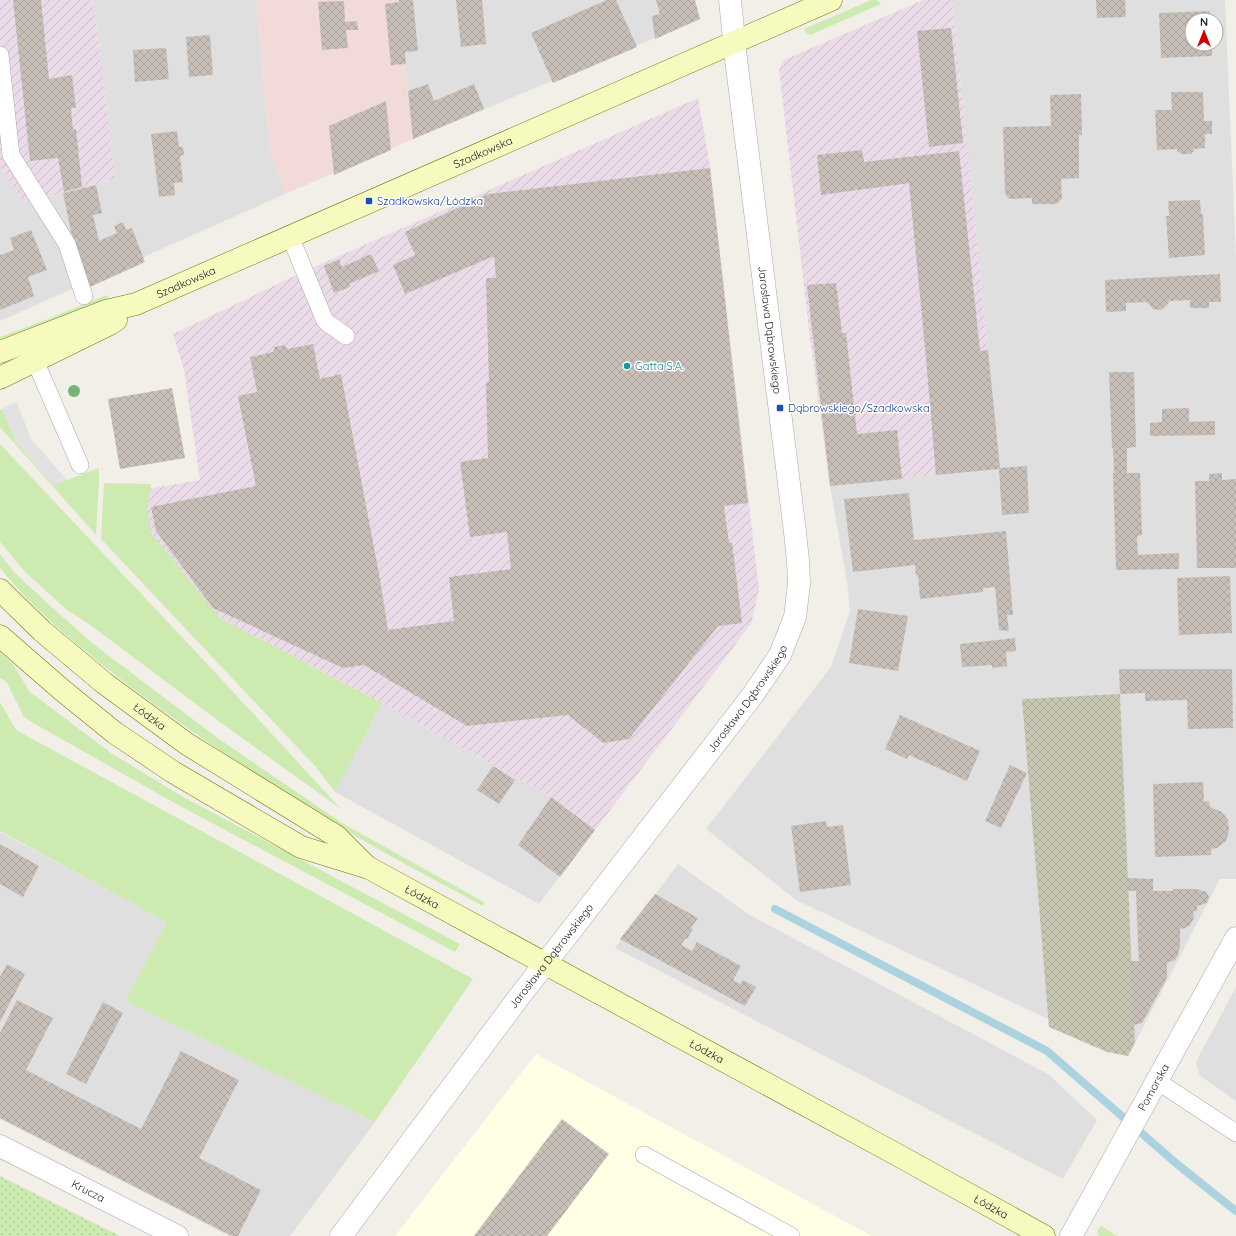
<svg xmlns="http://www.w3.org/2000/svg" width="1236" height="1236" font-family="Quicksand,sans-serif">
  <defs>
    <pattern id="industrial-furrows" width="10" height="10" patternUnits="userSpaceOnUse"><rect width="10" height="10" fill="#ebdbe8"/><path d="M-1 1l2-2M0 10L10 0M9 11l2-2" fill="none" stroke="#c9bcc7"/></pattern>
    <pattern id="construction-cross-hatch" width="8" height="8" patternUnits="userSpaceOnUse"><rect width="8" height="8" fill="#c7c7b4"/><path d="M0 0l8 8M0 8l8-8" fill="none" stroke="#abab9a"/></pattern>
    <pattern id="garden-dots" width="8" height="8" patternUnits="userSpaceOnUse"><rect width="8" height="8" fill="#cdebb0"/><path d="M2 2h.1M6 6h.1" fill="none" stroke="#b0c997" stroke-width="1.8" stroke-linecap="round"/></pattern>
    <pattern id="building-cross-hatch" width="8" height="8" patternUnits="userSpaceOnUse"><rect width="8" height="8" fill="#c7bfb8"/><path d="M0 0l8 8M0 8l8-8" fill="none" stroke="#aba49e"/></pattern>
  </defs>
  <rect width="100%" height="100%" fill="#f2efe9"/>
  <g fill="#e0dfdf" fill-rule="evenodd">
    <path d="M 93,0 L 256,0 L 270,152 L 285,194 L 0,321 L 0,168 L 24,203 L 115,179 Z"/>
    <path d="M 398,0 L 695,0 L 700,19 L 413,139 Z"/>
    <path d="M 952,0 L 1225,0 L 1236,258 L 1236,879 L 1220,879 L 1135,1043 L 1120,694 L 1052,1021 L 796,900 L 706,829 L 831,667 L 850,611 L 847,582 L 830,486 L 1000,468 ZM 1192,20 L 1216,20 L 1216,44 L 1192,44 Z"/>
    <path d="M 382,703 L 551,797 L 595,830 L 539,904 L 335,792 Z"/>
    <path d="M 0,832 L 168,922 L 125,1001 L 375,1122 L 290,1236 L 229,1236 L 0,1119 Z"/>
    <path d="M 678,864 L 748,914 L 1048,1074 L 1097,1120 L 1063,1179 L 615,948 Z"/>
    <path d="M 1236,987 L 1236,1101 L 1199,1075 L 1196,1062 Z"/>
  </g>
  <path fill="#f2dad9" d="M 256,0 L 398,0 L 413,139 L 285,194 L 270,152 Z"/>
  <g fill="url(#industrial-furrows)">
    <path d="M 0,0 L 93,0 L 115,179 L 24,203 L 0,168 Z"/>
    <path d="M 923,0 L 952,0 L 1000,468 L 830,486 L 810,338 L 779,69 L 784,60 Z"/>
    <path d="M 698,98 L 710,166 L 759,590 L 751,624 L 595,830 L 551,797 L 382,703 L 220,618 L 112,513 L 125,493 L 200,480 L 184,370 L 173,334 L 305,271 Z"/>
  </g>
  <path fill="#ffffe5" d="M 536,1054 L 872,1236 L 395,1236 Z"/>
  <path fill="url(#construction-cross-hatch)" d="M 1120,694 L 1135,1043 L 1128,1056 L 1107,1052 L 1049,1027 L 1022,699 Z"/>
  <g fill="#cdebb0">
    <path d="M 871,0 L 877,0 L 881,4 L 810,35 L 806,33 L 804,29 Z"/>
    <path d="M 107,295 L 109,299 L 0,343 L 0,337 L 43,321 Z"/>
    <path d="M 2,409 L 16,442 L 53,485 L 99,468 L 99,482 L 96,535 L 0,427 L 0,410 Z"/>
    <path d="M 0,444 L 213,670 L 341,809 L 224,725 L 89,624 L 67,610 L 25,572 L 0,542 Z"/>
    <path d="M 104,483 L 151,484 L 147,510 L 152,534 L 220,618 L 382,703 L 335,792 L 315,766 L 101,539 Z"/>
    <path d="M 0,554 L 15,573 L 45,601 L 92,643 L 219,739 L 342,823 L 484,902 L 483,906 C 435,880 387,855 340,827 C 275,789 212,746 151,702 C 98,662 42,620 0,568 Z"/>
    <path d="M 0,652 L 13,664 L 30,692 L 111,753 L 183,797 L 460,944 L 455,952 L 178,805 L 35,724 L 24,717 L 6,681 L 0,678 Z"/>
    <path d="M 0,702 L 16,730 L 473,979 L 375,1122 L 125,1001 L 167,922 L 0,831 Z"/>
    <path d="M 1101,1226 L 1117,1236 L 1099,1236 L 1097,1231 Z"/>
  </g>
  <path fill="url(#garden-dots)" d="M 0,1176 L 120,1236 L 0,1236 Z"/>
  <path fill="#e2e2e2" d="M 17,402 L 31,439 L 67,480 L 53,485 L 16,442 L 2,409 Z"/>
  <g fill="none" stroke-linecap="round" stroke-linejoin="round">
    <path stroke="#aad3df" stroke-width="8" d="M 775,909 L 1047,1051 L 1177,1164 L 1236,1211"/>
  </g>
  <g fill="url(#building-cross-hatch)">
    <path d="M 13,0 L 41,0 L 49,79 L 72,75 L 76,108 L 71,108 L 73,130 L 76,129 L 82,187 L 64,192 L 58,158 L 30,161 Z"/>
    <path d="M 399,0 L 413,0 L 418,51 L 405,52 L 406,64 L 391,65 L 385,4 L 399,2 Z"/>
    <path d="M 456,0 L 482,0 L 486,44 L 461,47 Z"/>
    <path d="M 607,0 L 616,0 L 637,47 L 553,83 L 531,33 Z"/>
    <path d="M 656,0 L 695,0 L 700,19 L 655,39 L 652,16 L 660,14 Z"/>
    <path d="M 1096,0 L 1125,0 L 1126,17 L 1097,18 Z"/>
    <path d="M 344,1 L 345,22 L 357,21 L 358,30 L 346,30 L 348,48 L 322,50 L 318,2 Z"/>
    <path d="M 1210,11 L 1211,20 L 1192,20 L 1192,44 L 1212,44 L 1212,56 L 1161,58 L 1159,13 Z"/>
    <path d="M 951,28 L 963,143 L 929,147 L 917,31 Z"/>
    <path d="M 210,35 L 213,75 L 189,77 L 186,37 Z"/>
    <path d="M 166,48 L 169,79 L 135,82 L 133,50 Z"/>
    <path d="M 428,84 L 434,101 L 474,84 L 484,109 L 413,139 L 408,91 Z"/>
    <path d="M 1171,92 L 1203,92 L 1204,121 L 1212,121 L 1212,134 L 1205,134 L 1205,148 L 1193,149 L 1194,151 L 1190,154 L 1182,154 L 1177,151 L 1177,149 L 1157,150 L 1155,110 L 1172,110 Z"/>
    <path d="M 1081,94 L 1082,135 L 1079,135 L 1079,178 L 1061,179 L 1062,198 L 1059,202 L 1056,204 L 1032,204 L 1032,198 L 1010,199 L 1007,197 L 1005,193 L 1003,127 L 1051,126 L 1050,95 Z"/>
    <path d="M 386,101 L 391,150 L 334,175 L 329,126 Z"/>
    <path d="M 177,131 L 179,147 L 183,147 L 184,155 L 180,156 L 183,182 L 174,183 L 175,195 L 159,197 L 151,134 Z"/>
    <path d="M 862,150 L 864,162 L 959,151 L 980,351 L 988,350 L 1000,468 L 1027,466 L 1029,513 L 1002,515 L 999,469 L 936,475 L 926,358 L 909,183 L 821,195 L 817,155 Z"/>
    <path d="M 710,168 L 748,503 L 724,506 L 729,543 L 732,542 L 742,623 L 718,626 L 629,739 L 603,743 L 568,715 L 467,726 L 364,665 L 343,668 L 213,608 L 156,531 L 151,507 L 256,486 L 238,396 L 257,392 L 250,357 L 273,352 L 275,347 L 284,345 L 288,349 L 313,344 L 320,379 L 341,374 L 380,579 L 388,630 L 454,621 L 449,577 L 511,569 L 507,532 L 470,537 L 460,462 L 488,458 L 486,384 L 489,382 L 486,281 L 487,278 L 496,278 L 494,256 L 405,294 L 393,265 L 415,255 L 405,232 L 488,194 Z"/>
    <path d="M 96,185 L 102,213 L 93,215 L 99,241 L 117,233 L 114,226 L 123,222 L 126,230 L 132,228 L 145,262 L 90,287 L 73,241 L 63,193 Z"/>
    <path d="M 1200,200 L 1201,214 L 1203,214 L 1205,255 L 1169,258 L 1166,216 L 1169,216 L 1168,201 Z"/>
    <path d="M 31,230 L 47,270 L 28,277 L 34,296 L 0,310 L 0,255 L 14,250 L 10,238 Z"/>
    <path d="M 371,254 L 379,271 L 349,284 L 350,287 L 334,293 L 324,266 L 339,259 L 342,267 Z"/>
    <path d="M 1220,274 L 1221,302 L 1209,302 L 1209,308 L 1190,308 L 1190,300 L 1170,301 L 1166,306 L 1161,310 L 1153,309 L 1147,302 L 1126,303 L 1126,311 L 1106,312 L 1105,280 Z"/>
    <path d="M 836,283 L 842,333 L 846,333 L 857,434 L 897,430 L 902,479 L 830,486 L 807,285 Z"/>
    <path d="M 1109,372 L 1134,372 L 1136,447 L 1127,448 L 1127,473 L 1140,473 L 1142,535 L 1137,536 L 1138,555 L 1179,553 L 1179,569 L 1116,570 L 1113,473 L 1114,473 L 1113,448 L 1112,448 Z"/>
    <path d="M 172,388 L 185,458 L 120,469 L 108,399 Z"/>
    <path d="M 1189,408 L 1189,422 L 1215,421 L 1215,435 L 1150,436 L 1150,423 L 1162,422 L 1162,409 Z"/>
    <path d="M 1222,473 L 1222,480 L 1236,479 L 1236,568 L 1197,568 L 1195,481 L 1209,481 L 1209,474 Z"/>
    <path d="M 909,493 L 914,540 L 1006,531 L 1013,615 L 1007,615 L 1009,631 L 999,630 L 995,587 L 983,588 L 983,592 L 920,599 L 918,575 L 916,575 L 915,565 L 853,572 L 844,499 Z"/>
    <path d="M 1230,576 L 1232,633 L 1179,635 L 1177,578 Z"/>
    <path d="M 858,609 L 908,616 L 898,671 L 849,663 Z"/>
    <path d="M 1015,638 L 1016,651 L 1006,652 L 1007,666 L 992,668 L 992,665 L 962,667 L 960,644 Z"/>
    <path d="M 1119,669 L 1232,669 L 1233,728 L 1188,729 L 1187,700 L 1145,701 L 1145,693 L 1120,694 Z"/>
    <path d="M 900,715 L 980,751 L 967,781 L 909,755 L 907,759 L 885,749 Z"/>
    <path d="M 1010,765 L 1027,773 L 1001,828 L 985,821 Z"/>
    <path d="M 493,766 L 515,780 L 499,804 L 477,790 Z"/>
    <path d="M 1203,782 L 1204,802 L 1209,801 L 1210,807 L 1222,812 L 1228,820 L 1229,831 L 1226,841 L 1217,848 L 1211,849 L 1211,855 L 1155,857 L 1153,784 Z"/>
    <path d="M 551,797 L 595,830 L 560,877 L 518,845 Z"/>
    <path d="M 826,821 L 827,827 L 843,825 L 851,885 L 800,892 L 791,826 Z"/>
    <path d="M 0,844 L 39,866 L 23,897 L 0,884 Z"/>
    <path d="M 1127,878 L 1153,879 L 1153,891 L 1173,891 L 1173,889 L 1197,889 L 1206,892 L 1209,897 L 1207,903 L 1197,906 L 1197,911 L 1193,911 L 1194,918 L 1190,925 L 1185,928 L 1180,929 L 1180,945 L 1178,955 L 1175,960 L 1167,963 L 1167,978 L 1142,1023 L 1133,1025 L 1130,961 L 1139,961 L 1138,943 L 1136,891 L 1127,891 Z"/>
    <path d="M 655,894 L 698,918 L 691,928 L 693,929 L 687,939 L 685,939 L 681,945 L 692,951 L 697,942 L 741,966 L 733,980 L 740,984 L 743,980 L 756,987 L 745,1006 L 620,939 Z"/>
    <path d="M 7,964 L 25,974 L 0,1022 L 0,977 Z"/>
    <path d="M 17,1000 L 53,1018 L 26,1070 L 141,1129 L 181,1051 L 239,1080 L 199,1158 L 261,1190 L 238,1236 L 232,1236 L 0,1118 L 0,1033 Z"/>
    <path d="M 103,1002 L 123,1013 L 86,1084 L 66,1074 Z"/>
    <path d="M 562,1119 L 609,1154 L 547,1236 L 474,1236 Z"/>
  </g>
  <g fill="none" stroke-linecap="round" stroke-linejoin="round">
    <defs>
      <g id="lane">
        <path d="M 0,55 L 11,155 L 67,244 L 84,296"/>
        <path d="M 290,236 L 325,321 L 346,336"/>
        <path d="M 30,349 L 80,465"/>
        <path d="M 1157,1081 L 1236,1133"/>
        <path d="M 644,1155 L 791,1236"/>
      </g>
      <g id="street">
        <path id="s1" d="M 0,1146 L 177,1236"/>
        <path id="s2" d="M 341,1236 L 519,997 L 573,928 L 752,696 L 780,655 L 795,617 L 799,584 L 798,561 L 795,532 L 736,59 L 730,0"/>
        <path id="s3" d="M 1071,1236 L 1236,938"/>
      </g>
      <g id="secondary">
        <path id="s4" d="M 0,352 L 106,311 L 136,304 L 831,0"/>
        <path d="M 0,378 L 110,324 L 116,320"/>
        <path id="s5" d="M 0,590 L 42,631 L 104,683 L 187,744 L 336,836 L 366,866"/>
        <path id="s6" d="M 0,636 L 62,690 L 115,733 L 173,772 L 301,847 L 369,868 L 894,1153 L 1044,1236"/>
      </g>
    </defs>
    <use href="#lane" stroke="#a9a9a9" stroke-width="18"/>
    <use href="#street" stroke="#a9a9a9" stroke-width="23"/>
    <use href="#secondary" stroke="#707d05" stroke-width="23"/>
    <use href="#lane" stroke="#fff" stroke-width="17"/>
    <use href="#street" stroke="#fff" stroke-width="22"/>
    <use href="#secondary" stroke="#f7fabf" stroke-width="22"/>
  </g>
  <circle fill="#74b475" cx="74" cy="391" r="6"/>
  <g fill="#1a4fb4" stroke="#fff" stroke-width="1.5">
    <rect x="365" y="197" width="8" height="8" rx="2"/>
    <rect x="776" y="404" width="8" height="8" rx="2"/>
  </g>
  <circle fill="#0f9aa8" stroke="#fff" stroke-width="1.5" cx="627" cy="366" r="4"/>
  <g text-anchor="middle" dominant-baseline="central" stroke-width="3" stroke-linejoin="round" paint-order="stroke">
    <g font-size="11" fill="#222" stroke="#fff">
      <text stroke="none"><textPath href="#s4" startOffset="523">Szadkowska</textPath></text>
      <text stroke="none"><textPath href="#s4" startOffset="199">Szadkowska</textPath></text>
      <text transform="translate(770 330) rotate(83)">Jarosława Dąbrowskiego</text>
      <text stroke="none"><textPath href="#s2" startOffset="674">Jarosława Dąbrowskiego</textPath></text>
      <text stroke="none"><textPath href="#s5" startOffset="196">Łódzka</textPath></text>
      <text stroke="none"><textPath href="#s6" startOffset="500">Łódzka</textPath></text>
      <text stroke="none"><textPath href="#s2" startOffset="350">Jarosława Dąbrowskiego</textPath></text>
      <text stroke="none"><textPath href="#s6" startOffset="824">Łódzka</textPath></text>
      <text stroke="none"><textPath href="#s3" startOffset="170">Pomorska</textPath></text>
      <text stroke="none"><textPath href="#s1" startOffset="99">Krucza</textPath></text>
      <text stroke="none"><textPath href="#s6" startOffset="1148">Łódzka</textPath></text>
    </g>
    <g font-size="11" fill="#164399" stroke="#fff" text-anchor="start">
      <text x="377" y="201">Szadkowska/Łódzka</text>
      <text x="788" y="408">Dąbrowskiego/Szadkowska</text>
    </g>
    <g font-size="11" fill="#0d838f" stroke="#fff" text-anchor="start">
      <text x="635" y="366">Gatta S.A.</text>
    </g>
  </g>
  <g transform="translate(1204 32)"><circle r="19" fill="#ffffff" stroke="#a7a7a7"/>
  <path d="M0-3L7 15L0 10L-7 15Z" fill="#d40000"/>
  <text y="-6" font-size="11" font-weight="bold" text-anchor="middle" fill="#222222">N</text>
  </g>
</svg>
